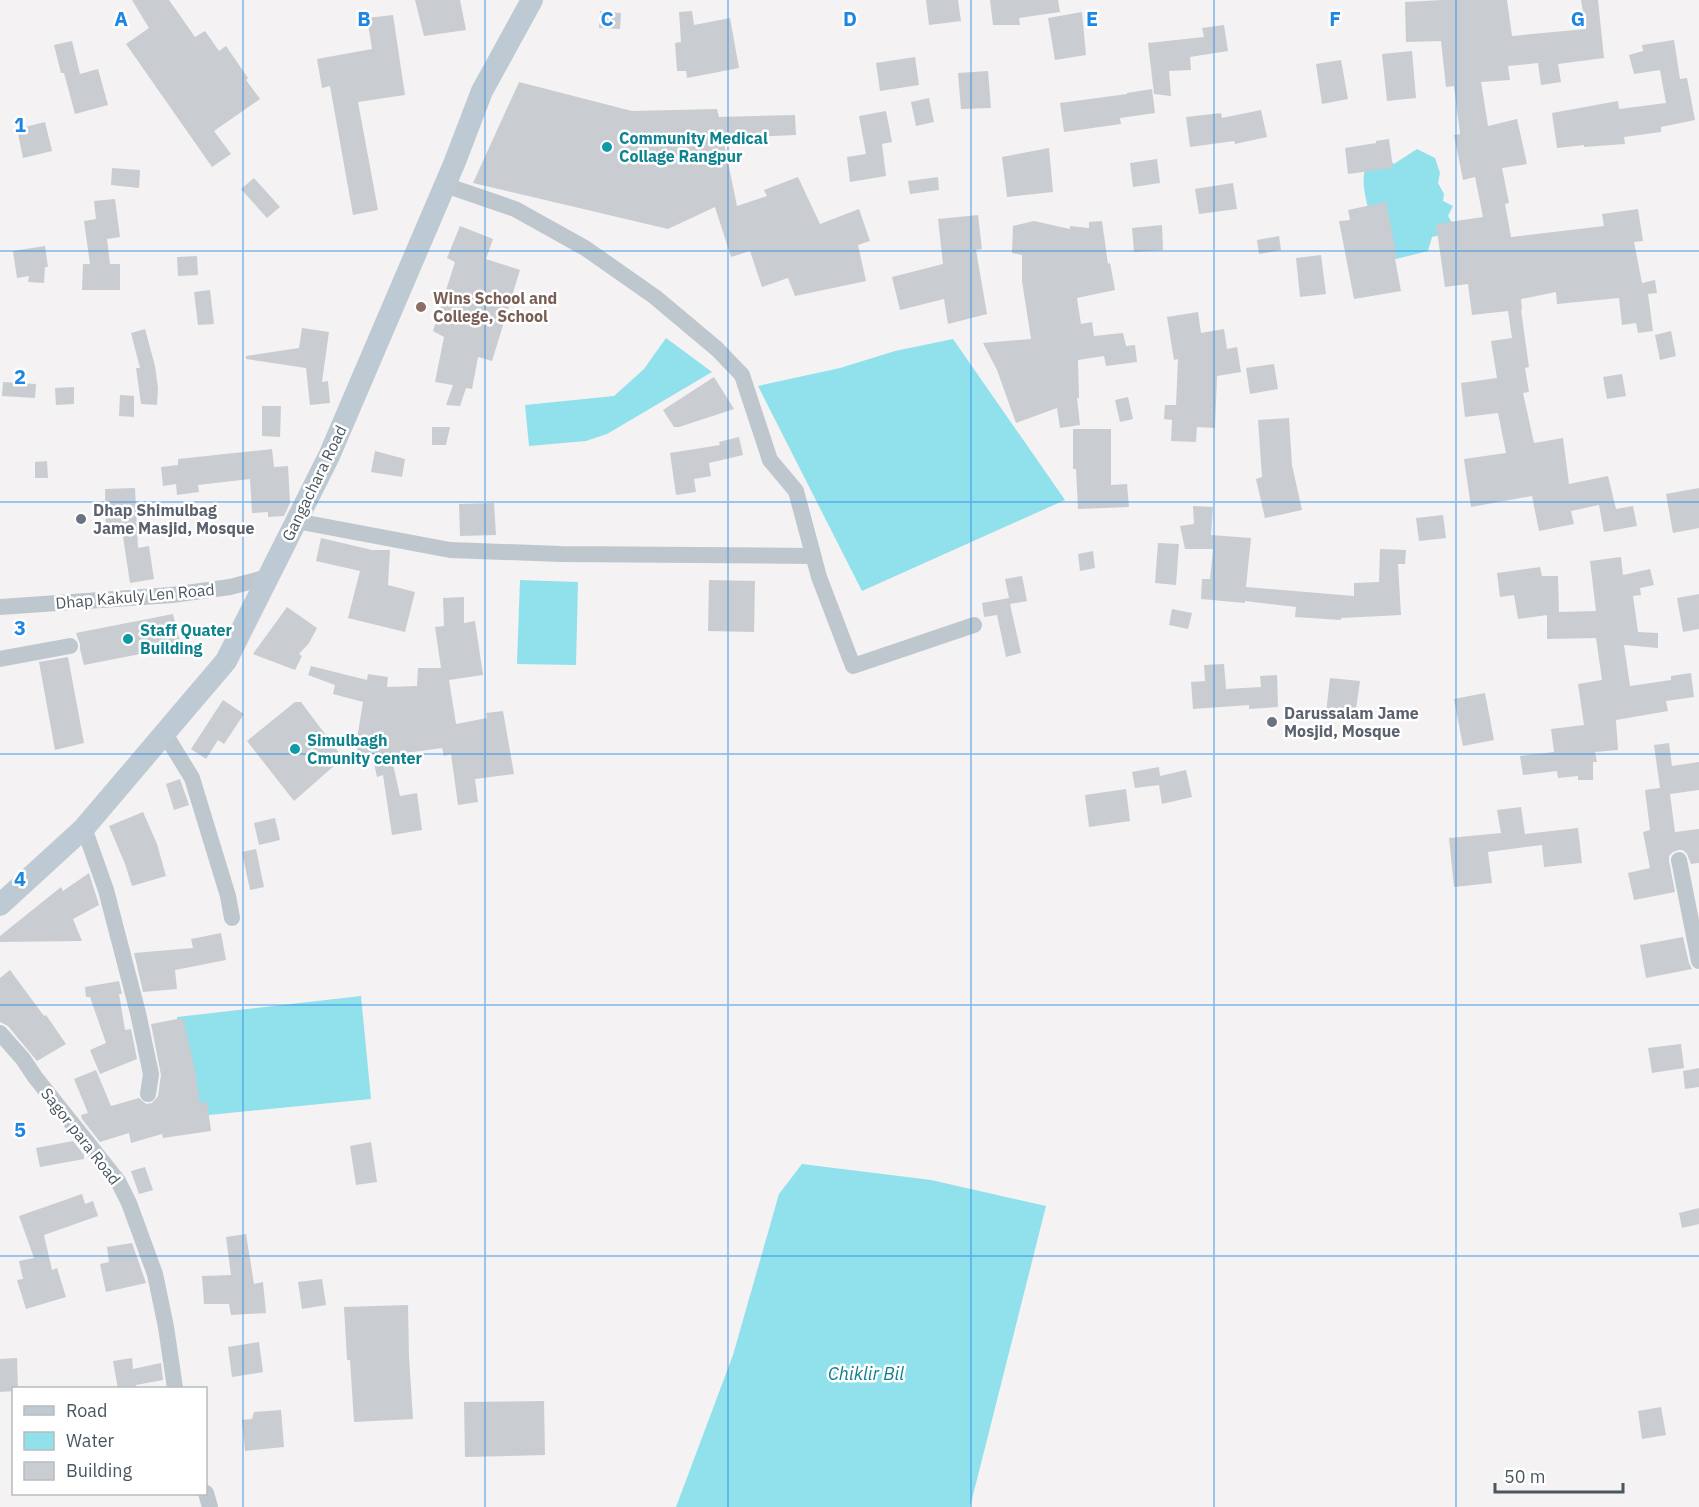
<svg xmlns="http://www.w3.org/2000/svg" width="1699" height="1507" font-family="'IBM Plex Sans',sans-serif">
  <rect width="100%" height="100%" fill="#f4f2f2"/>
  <g fill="#90e1eb">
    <path d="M 1417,149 L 1435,158 L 1440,173 L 1438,183 L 1444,194 L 1443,201 L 1453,206 L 1448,216 L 1454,226 L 1441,235 L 1432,237 L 1428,251 L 1388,261 C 1379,237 1358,194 1365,169 L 1389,160 L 1394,164 Z"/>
    <path d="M 666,338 L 712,372 L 607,434 L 586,441 L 529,446 L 525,405 L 614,396 L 644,369 Z"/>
    <path d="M 953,339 L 1065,500 L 862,591 L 758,386 L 840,368 L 895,351 Z"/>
    <path d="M 520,580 L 578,582 L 576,665 L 517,664 Z"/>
    <path d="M 361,996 L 371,1099 L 189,1117 L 177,1017 Z"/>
    <path d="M 802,1164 L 931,1180 L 1046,1206 L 970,1507 L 676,1507 L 733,1355 L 779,1194 Z"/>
  </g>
  <g fill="#c9cdd1">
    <path d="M 132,0 L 169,0 L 195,37 L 205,31 L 219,51 L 226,46 L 248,78 L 246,80 L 260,99 L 214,131 L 231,154 L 212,167 L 126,44 L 149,28 Z"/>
    <path d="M 415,0 L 460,0 L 466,30 L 424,36 Z"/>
    <path d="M 926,0 L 958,0 L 961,21 L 929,25 Z"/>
    <path d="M 990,0 L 1058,0 L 1060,12 L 1019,18 L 1020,25 L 993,25 Z"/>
    <path d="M 1443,0 L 1507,0 L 1512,36 L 1586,29 L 1581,0 L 1598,0 L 1604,58 L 1558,64 L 1561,82 L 1541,85 L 1538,63 L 1508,66 L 1510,80 L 1481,82 L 1488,126 L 1517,119 L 1527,164 L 1502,168 L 1509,203 L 1505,204 L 1511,237 L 1604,226 L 1602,214 L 1638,209 L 1643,241 L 1634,242 L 1642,283 L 1655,280 L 1657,293 L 1648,294 L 1653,331 L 1638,333 L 1636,323 L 1622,325 L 1619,298 L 1557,304 L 1556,292 L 1521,299 L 1522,309 L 1521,310 L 1529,367 L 1525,368 L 1529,392 L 1523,393 L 1534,443 L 1563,438 L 1569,484 L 1608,476 L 1616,509 L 1633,506 L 1637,526 L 1604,532 L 1599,505 L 1571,511 L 1574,524 L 1539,531 L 1532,496 L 1471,507 L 1464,459 L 1506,453 L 1498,413 L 1465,417 L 1461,383 L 1497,378 L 1491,341 L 1512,338 L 1508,311 L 1472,315 L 1468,284 L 1445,287 L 1436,224 L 1483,217 L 1475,177 L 1463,180 L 1454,135 L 1460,134 L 1454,86 L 1446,87 L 1441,41 L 1406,42 L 1405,2 Z"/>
    <path d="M 600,11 L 621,13 L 620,29 L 599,28 Z"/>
    <path d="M 692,11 L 694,25 L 730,18 L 739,68 L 687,78 L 686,71 L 677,71 L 675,43 L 681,42 L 679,12 Z"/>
    <path d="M 1082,12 L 1086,55 L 1055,60 L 1048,18 Z"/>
    <path d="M 393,15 L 405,95 L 358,102 L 378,210 L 353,215 L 330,86 L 322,88 L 317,59 L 372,49 L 367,18 Z"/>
    <path d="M 1224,25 L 1228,51 L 1190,57 L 1191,70 L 1169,71 L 1171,96 L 1154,94 L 1148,43 L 1204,37 L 1202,28 Z"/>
    <path d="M 1674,40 L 1680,79 L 1687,78 L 1695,120 L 1661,127 L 1661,132 L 1624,137 L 1625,144 L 1584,147 L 1584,145 L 1557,148 L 1552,113 L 1618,101 L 1619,109 L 1666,103 L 1660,70 L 1634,74 L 1629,55 L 1643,51 L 1642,45 Z"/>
    <path d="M 72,41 L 80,74 L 98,69 L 108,105 L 75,114 L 64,73 L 61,73 L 54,45 Z"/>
    <path d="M 1412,51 L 1416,98 L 1387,101 L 1382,54 Z"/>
    <path d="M 915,57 L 919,85 L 880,91 L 876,63 Z"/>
    <path d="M 1341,60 L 1348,99 L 1322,104 L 1316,64 Z"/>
    <path d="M 988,71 L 991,108 L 961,109 L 958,73 Z"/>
    <path d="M 519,82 L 632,111 L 717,109 L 719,117 L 795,115 L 796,135 L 723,138 L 737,206 L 767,196 L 764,190 L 798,177 L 820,224 L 859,209 L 870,241 L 858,245 L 866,281 L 795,296 L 788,278 L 762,287 L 750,251 L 731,257 L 715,207 L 668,229 L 473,183 Z"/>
    <path d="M 1152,89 L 1155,113 L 1120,118 L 1121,124 L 1064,132 L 1060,103 L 1127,94 L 1127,93 Z"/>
    <path d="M 929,98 L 934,122 L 916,126 L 911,102 Z"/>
    <path d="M 1261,110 L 1267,137 L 1235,144 L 1234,141 L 1190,147 L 1186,117 L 1221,113 L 1222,118 Z"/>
    <path d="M 886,111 L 892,142 L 882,144 L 886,176 L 850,182 L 847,157 L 866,154 L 859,116 Z"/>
    <path d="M 45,122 L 52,151 L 23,158 L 17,129 Z"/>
    <path d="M 1389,139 L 1393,168 L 1348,174 L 1345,148 L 1376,143 L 1376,141 Z"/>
    <path d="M 1049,148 L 1053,192 L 1007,197 L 1002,157 Z"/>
    <path d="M 1157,159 L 1160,183 L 1133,187 L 1130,163 Z"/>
    <path d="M 112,168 L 140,170 L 139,188 L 111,185 Z"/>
    <path d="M 938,177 L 939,190 L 910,194 L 908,181 Z"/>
    <path d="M 254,178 L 280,207 L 267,218 L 241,189 Z"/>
    <path d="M 1233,183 L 1237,209 L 1199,214 L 1195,189 Z"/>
    <path d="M 115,199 L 120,237 L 107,239 L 110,264 L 120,264 L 120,290 L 82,290 L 83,264 L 90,264 L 84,221 L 96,219 L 94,201 Z"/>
    <path d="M 1386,202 L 1393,237 L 1397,259 L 1395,259 L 1401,291 L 1354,299 L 1339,221 L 1350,220 L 1348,210 Z"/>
    <path d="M 978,215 L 982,249 L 976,250 L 987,314 L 948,324 L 944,299 L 900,310 L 892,277 L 943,264 L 938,219 Z"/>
    <path d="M 1034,221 L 1070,229 L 1070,226 L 1089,228 L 1089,222 L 1102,221 L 1108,264 L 1110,263 L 1115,290 L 1077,298 L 1081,324 L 1092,322 L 1094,336 L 1123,333 L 1126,346 L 1135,345 L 1137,362 L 1106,366 L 1104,356 L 1078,360 L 1079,398 L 1077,398 L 1080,425 L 1060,428 L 1057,408 L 1016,423 L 997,370 L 983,343 L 1031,339 L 1022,281 L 1022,255 L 1012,253 L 1013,226 Z"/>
    <path d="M 1162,225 L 1163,250 L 1134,252 L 1132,228 Z"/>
    <path d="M 460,226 L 493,239 L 486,259 L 520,270 L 492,361 L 478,357 L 472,389 L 466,388 L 460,406 L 446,405 L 453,385 L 435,382 L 444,337 L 433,331 L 455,262 L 447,258 Z"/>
    <path d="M 1279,236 L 1281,250 L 1259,254 L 1257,240 Z"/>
    <path d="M 45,246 L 48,267 L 45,267 L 44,283 L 28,282 L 29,276 L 17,278 L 13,251 Z"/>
    <path d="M 1321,255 L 1326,294 L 1300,297 L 1296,258 Z"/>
    <path d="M 197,256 L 198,275 L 178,276 L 177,257 Z"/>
    <path d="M 210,290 L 214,324 L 198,325 L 194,292 Z"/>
    <path d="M 1198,312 L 1201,333 L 1224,329 L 1227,349 L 1237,347 L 1241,372 L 1217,376 L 1215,428 L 1197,427 L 1196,442 L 1171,441 L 1172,420 L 1164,419 L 1165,405 L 1176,405 L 1178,359 L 1174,360 L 1167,317 Z"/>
    <path d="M 302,328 L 329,332 L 322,382 L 328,381 L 330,403 L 310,405 L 306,368 L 246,359 L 246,356 L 299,348 Z"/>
    <path d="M 145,329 L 155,366 L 158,388 L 157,405 L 141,404 L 136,368 L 140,368 L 131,333 Z"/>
    <path d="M 1671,331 L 1676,356 L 1660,360 L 1655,335 Z"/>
    <path d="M 1274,364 L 1278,389 L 1250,394 L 1246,368 Z"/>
    <path d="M 1622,374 L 1626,396 L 1607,399 L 1603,377 Z"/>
    <path d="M 714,377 L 734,409 L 679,427 L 674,427 L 663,410 Z"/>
    <path d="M 3,382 L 36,384 L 35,398 L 2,396 Z"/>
    <path d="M 74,387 L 74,404 L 56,405 L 55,388 Z"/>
    <path d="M 120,395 L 134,396 L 134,417 L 119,416 Z"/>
    <path d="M 1128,397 L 1133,419 L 1120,422 L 1115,400 Z"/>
    <path d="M 262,406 L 281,406 L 280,437 L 262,436 Z"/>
    <path d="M 1289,418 L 1292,465 L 1302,510 L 1265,518 L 1256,479 L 1262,477 L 1258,420 Z"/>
    <path d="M 432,427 L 450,427 L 446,445 L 432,445 Z"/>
    <path d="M 1073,429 L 1111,429 L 1111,485 L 1127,484 L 1129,507 L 1078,509 L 1076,469 L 1073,469 Z"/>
    <path d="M 739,437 L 743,455 L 709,463 L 711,476 L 694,479 L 696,492 L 676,495 L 670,453 L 720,445 L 719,442 Z"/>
    <path d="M 272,449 L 274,467 L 288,466 L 290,503 L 284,516 L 268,517 L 268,512 L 252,513 L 250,479 L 198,485 L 199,492 L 177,495 L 176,484 L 163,486 L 161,467 L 178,465 L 178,459 Z"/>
    <path d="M 375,451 L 405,459 L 402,477 L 371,472 Z"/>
    <path d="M 47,461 L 48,478 L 35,478 L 35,462 Z"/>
    <path d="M 135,488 L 138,548 L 149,546 L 154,579 L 130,583 L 122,530 L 106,531 L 105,489 Z"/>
    <path d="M 1699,488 L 1699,528 L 1673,533 L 1666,494 Z"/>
    <path d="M 494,503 L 496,535 L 460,536 L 459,504 Z"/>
    <path d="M 1193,506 L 1213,507 L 1211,535 L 1251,538 L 1246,587 L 1354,596 L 1354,583 L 1379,582 L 1380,549 L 1406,550 L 1405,564 L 1398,564 L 1401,615 L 1341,618 L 1341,620 L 1295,617 L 1296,607 L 1245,601 L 1245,603 L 1201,599 L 1202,579 L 1210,579 L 1213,549 L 1185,549 L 1180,526 L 1194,524 Z"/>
    <path d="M 1443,515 L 1446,538 L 1419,541 L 1416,518 Z"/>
    <path d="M 321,538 L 372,550 L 390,550 L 388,585 L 415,592 L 405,632 L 348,618 L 360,571 L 316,561 Z"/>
    <path d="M 1158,543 L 1179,544 L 1176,585 L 1155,583 Z"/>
    <path d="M 1093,551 L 1095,568 L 1080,571 L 1078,554 Z"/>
    <path d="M 1621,557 L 1623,575 L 1650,569 L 1654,585 L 1640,588 L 1641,595 L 1633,596 L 1638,632 L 1658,633 L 1658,648 L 1624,645 L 1630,686 L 1671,680 L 1671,676 L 1691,673 L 1694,697 L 1666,701 L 1668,711 L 1616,720 L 1618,750 L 1595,752 L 1597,762 L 1593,762 L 1593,780 L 1578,780 L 1578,776 L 1558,778 L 1557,771 L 1523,775 L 1520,756 L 1554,752 L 1551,729 L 1584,725 L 1578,684 L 1602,680 L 1596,638 L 1547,639 L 1547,615 L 1518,619 L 1514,595 L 1500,597 L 1497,573 L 1540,567 L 1542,576 L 1558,576 L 1559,612 L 1596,611 L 1590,561 Z"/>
    <path d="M 1022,576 L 1027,601 L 1010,604 L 1021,653 L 1006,657 L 997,615 L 984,617 L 982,603 L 1009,598 L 1005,579 Z"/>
    <path d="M 709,580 L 755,581 L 754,632 L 708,631 Z"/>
    <path d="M 1699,594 L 1699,629 L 1683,632 L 1677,598 Z"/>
    <path d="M 464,597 L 464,623 L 475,621 L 483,675 L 449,680 L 456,724 L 487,718 L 486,713 L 503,711 L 514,774 L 475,779 L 478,802 L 458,805 L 451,754 L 444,756 L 442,748 L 391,755 L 400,796 L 417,793 L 422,830 L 392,835 L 383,775 L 377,777 L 372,754 L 359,757 L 356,745 L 363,702 L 333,694 L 335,685 L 308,675 L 311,666 L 367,680 L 368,674 L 388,677 L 387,687 L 417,686 L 418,668 L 441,668 L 435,627 L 444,626 L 443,598 Z"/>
    <path d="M 287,607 L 317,628 L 309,643 L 299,654 L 302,656 L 295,670 L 253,654 Z"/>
    <path d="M 1172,609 L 1192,613 L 1188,629 L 1169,625 Z"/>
    <path d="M 173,614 L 181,646 L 84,665 L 80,649 L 80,644 L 76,633 Z"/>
    <path d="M 68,657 L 84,743 L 55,750 L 39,662 Z"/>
    <path d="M 1224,664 L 1226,689 L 1261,687 L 1260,676 L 1277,675 L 1278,707 L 1249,709 L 1249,705 L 1193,709 L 1191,682 L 1205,681 L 1204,665 Z"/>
    <path d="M 1330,678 L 1360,681 L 1355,716 L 1326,713 Z"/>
    <path d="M 1485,693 L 1494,740 L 1463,746 L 1454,699 Z"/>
    <path d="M 223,700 L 244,714 L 224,744 L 218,740 L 206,759 L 191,749 Z"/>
    <path d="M 295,702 L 301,702 L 343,758 L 294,801 L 247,741 Z"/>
    <path d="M 1669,743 L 1672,766 L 1699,762 L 1699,790 L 1670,794 L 1675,832 L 1699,829 L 1699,863 L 1691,864 L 1687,854 L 1683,850 L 1678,850 L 1673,852 L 1669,856 L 1669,861 L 1675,892 L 1634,900 L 1628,873 L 1650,868 L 1643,832 L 1650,830 L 1645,790 L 1660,788 L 1654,745 Z"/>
    <path d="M 1159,767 L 1160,776 L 1186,770 L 1192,797 L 1162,804 L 1159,785 L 1135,788 L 1132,772 Z"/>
    <path d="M 180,779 L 189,805 L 174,810 L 166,784 Z"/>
    <path d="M 1126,789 L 1130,821 L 1089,827 L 1085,795 Z"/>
    <path d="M 1521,807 L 1525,834 L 1578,828 L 1582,863 L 1544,867 L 1542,845 L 1488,852 L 1492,883 L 1454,887 L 1449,838 L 1501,833 L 1497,810 Z"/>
    <path d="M 143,812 L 157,844 L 166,876 L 132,886 L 125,864 L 109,826 Z"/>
    <path d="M 275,818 L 280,840 L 259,845 L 254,823 Z"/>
    <path d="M 256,849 L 264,887 L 250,890 L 242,852 Z"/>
    <path d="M 89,873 L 99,905 L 73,919 L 82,941 L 0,942 L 0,936 L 61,887 L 63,891 Z"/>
    <path d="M 221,933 L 226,960 L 175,970 L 177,989 L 143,992 L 134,953 L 193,948 L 191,939 Z"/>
    <path d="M 1683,937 L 1689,963 L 1692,969 L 1646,978 L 1640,945 Z"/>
    <path d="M 10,970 L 44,1016 L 46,1015 L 66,1044 L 37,1061 L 8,1026 L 0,1022 L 0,978 Z"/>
    <path d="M 119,981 L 122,994 L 119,994 L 125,1030 L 131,1029 L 137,1059 L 100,1074 L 90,1050 L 106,1043 L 90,997 L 86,997 L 85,987 Z"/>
    <path d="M 183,1018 L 195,1070 L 200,1103 L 207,1102 L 211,1131 L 163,1138 L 162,1134 L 131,1143 L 129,1133 L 100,1142 L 82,1119 L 81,1115 L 88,1113 L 74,1079 L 96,1070 L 111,1106 L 139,1098 L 146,1104 L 152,1103 L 158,1096 L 161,1075 L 151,1024 Z"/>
    <path d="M 1681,1044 L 1684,1068 L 1652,1073 L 1648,1048 Z"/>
    <path d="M 1699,1068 L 1699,1087 L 1685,1089 L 1683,1071 Z"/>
    <path d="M 73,1141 L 84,1155 L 84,1159 L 40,1167 L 36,1148 Z"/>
    <path d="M 371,1142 L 377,1182 L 356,1185 L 350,1146 Z"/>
    <path d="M 145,1167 L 153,1190 L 139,1194 L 131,1171 Z"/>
    <path d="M 82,1194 L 85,1204 L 93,1201 L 98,1216 L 44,1235 L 52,1270 L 57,1268 L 66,1297 L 26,1309 L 17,1280 L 23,1279 L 19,1261 L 34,1258 L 19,1216 Z"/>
    <path d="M 1699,1208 L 1699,1224 L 1682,1228 L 1679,1213 Z"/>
    <path d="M 246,1234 L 254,1284 L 263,1282 L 266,1313 L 231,1315 L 229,1304 L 204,1304 L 202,1276 L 231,1275 L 226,1237 Z"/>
    <path d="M 132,1243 L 146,1283 L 106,1292 L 100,1264 L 109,1262 L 107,1247 Z"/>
    <path d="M 322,1279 L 326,1305 L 302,1309 L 298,1282 Z"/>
    <path d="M 408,1305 L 409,1357 L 413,1419 L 354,1422 L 350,1360 L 347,1360 L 344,1307 Z"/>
    <path d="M 259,1342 L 263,1372 L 232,1377 L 228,1347 Z"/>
    <path d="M 17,1358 L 18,1389 L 14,1389 L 14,1391 L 0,1392 L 0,1359 Z"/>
    <path d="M 132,1358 L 133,1369 L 161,1363 L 163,1380 L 136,1385 L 136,1389 L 118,1389 L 113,1361 Z"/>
    <path d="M 544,1401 L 545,1455 L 465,1457 L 464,1402 Z"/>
    <path d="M 1661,1407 L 1666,1435 L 1642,1439 L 1638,1411 Z"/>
    <path d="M 281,1410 L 284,1447 L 245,1451 L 242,1420 L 252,1419 L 254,1412 Z"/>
  </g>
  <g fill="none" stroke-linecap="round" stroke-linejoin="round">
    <g stroke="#bec7ce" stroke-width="16">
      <path d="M 445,185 L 515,209 L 585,248 L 655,297 L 717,349 L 742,375 L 770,460 L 796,491 L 819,577 L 853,666 L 974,625"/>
      <path d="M 296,521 L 450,550 L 561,554 L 813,556"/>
      <path d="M 0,607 L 172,595 L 230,587 L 268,577"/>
      <path d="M 0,659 L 70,646"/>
      <path d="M 165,734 L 192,778 L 228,896 L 232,918"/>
      <path d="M 84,828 L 106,890 L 138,1013 L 151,1074 L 148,1094"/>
      <path d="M 1679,860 L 1699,961"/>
      <path d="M 0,1033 L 23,1059 L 35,1077 L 118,1181 L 129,1203 L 155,1274 L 166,1327 L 175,1388"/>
      <path d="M 206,1493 L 210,1507"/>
    </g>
    <path stroke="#becad3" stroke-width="22" d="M 0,905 L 84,828 L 226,661 L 329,456 L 454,164 L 482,91 L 532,0"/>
  </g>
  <path fill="none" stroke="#1d86e3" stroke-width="1.5" stroke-opacity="0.55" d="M 243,0 L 243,1507M 485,0 L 485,1507M 728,0 L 728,1507M 971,0 L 971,1507M 1214,0 L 1214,1507M 1456,0 L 1456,1507M 0,251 L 1699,251M 0,502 L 1699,502M 0,754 L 1699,754M 0,1005 L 1699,1005M 0,1256 L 1699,1256"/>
  <g fill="#0f9aa8" stroke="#fff" stroke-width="2">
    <circle cx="607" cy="147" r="6"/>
    <circle cx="128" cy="639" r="6"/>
    <circle cx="295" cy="749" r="6"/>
  </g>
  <circle fill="#8d6e63" stroke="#fff" stroke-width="2" cx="421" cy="307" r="6"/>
  <g fill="#6b7280" stroke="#fff" stroke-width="2">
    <circle cx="81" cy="519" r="6"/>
    <circle cx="1272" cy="722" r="6"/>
  </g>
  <g text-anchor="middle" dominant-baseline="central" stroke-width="5" stroke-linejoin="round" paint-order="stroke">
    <g font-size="16" font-weight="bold" fill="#0d838f" stroke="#fff" text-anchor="start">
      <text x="619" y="138">Community Medical<tspan x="619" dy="18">Collage Rangpur</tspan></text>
      <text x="140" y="630">Staff Quater<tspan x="140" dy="18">Building</tspan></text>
      <text x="307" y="740">Simulbagh<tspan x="307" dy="18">Cmunity center</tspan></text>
    </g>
    <g font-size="16" font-weight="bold" fill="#785e54" stroke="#fff" text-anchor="start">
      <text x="433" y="298">Wins School and<tspan x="433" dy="18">College, School</tspan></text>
    </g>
    <g font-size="16" fill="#4a575f" stroke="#fff">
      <text transform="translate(314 483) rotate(-64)">Gangachara Road</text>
      <text transform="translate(135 596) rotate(-5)">Dhap Kakuly Len Road</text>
      <text transform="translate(81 1136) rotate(52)">Sagor para Road</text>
    </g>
    <g font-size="16" font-weight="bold" fill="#5b616d" stroke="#fff" text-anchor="start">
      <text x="93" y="510">Dhap Shimulbag<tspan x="93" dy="18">Jame Masjid, Mosque</tspan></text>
      <text x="1284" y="713">Darussalam Jame<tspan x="1284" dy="18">Mosjid, Mosque</tspan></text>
    </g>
    <g font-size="18" font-style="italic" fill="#0f7f8e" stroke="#fff">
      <text x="866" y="1373">Chiklir Bil</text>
    </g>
  </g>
  <g font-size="20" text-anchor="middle" font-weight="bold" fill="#1d86e3" stroke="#fff" stroke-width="5" stroke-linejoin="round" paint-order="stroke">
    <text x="121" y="26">A</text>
    <text x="364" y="26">B</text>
    <text x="607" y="26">C</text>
    <text x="850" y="26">D</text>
    <text x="1092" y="26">E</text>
    <text x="1335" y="26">F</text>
    <text x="1578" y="26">G</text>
    <text x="20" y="132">1</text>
    <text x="20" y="384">2</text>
    <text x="20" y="635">3</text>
    <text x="20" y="886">4</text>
    <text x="20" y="1137">5</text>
  </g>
  <rect x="12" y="1387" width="195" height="108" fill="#ffffff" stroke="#b7bcbf" stroke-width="1.5"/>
  <rect x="24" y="1406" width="30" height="9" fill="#becad3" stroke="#b7bcbf" stroke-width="1.5"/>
  <text x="66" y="1417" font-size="18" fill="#4a575f">Road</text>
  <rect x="24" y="1432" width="30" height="18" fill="#90e1eb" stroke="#b7bcbf" stroke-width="1.5"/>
  <text x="66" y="1447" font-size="18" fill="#4a575f">Water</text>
  <rect x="24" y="1462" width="30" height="18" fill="#c9cdd1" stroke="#b7bcbf" stroke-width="1.5"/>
  <text x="66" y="1477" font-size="18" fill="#4a575f">Building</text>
  <path d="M1495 1483v9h128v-9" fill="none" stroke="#4a575f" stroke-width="3"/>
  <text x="1504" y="1483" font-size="18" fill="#4a575f" stroke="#ffffff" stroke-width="4.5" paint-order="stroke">50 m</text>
</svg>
